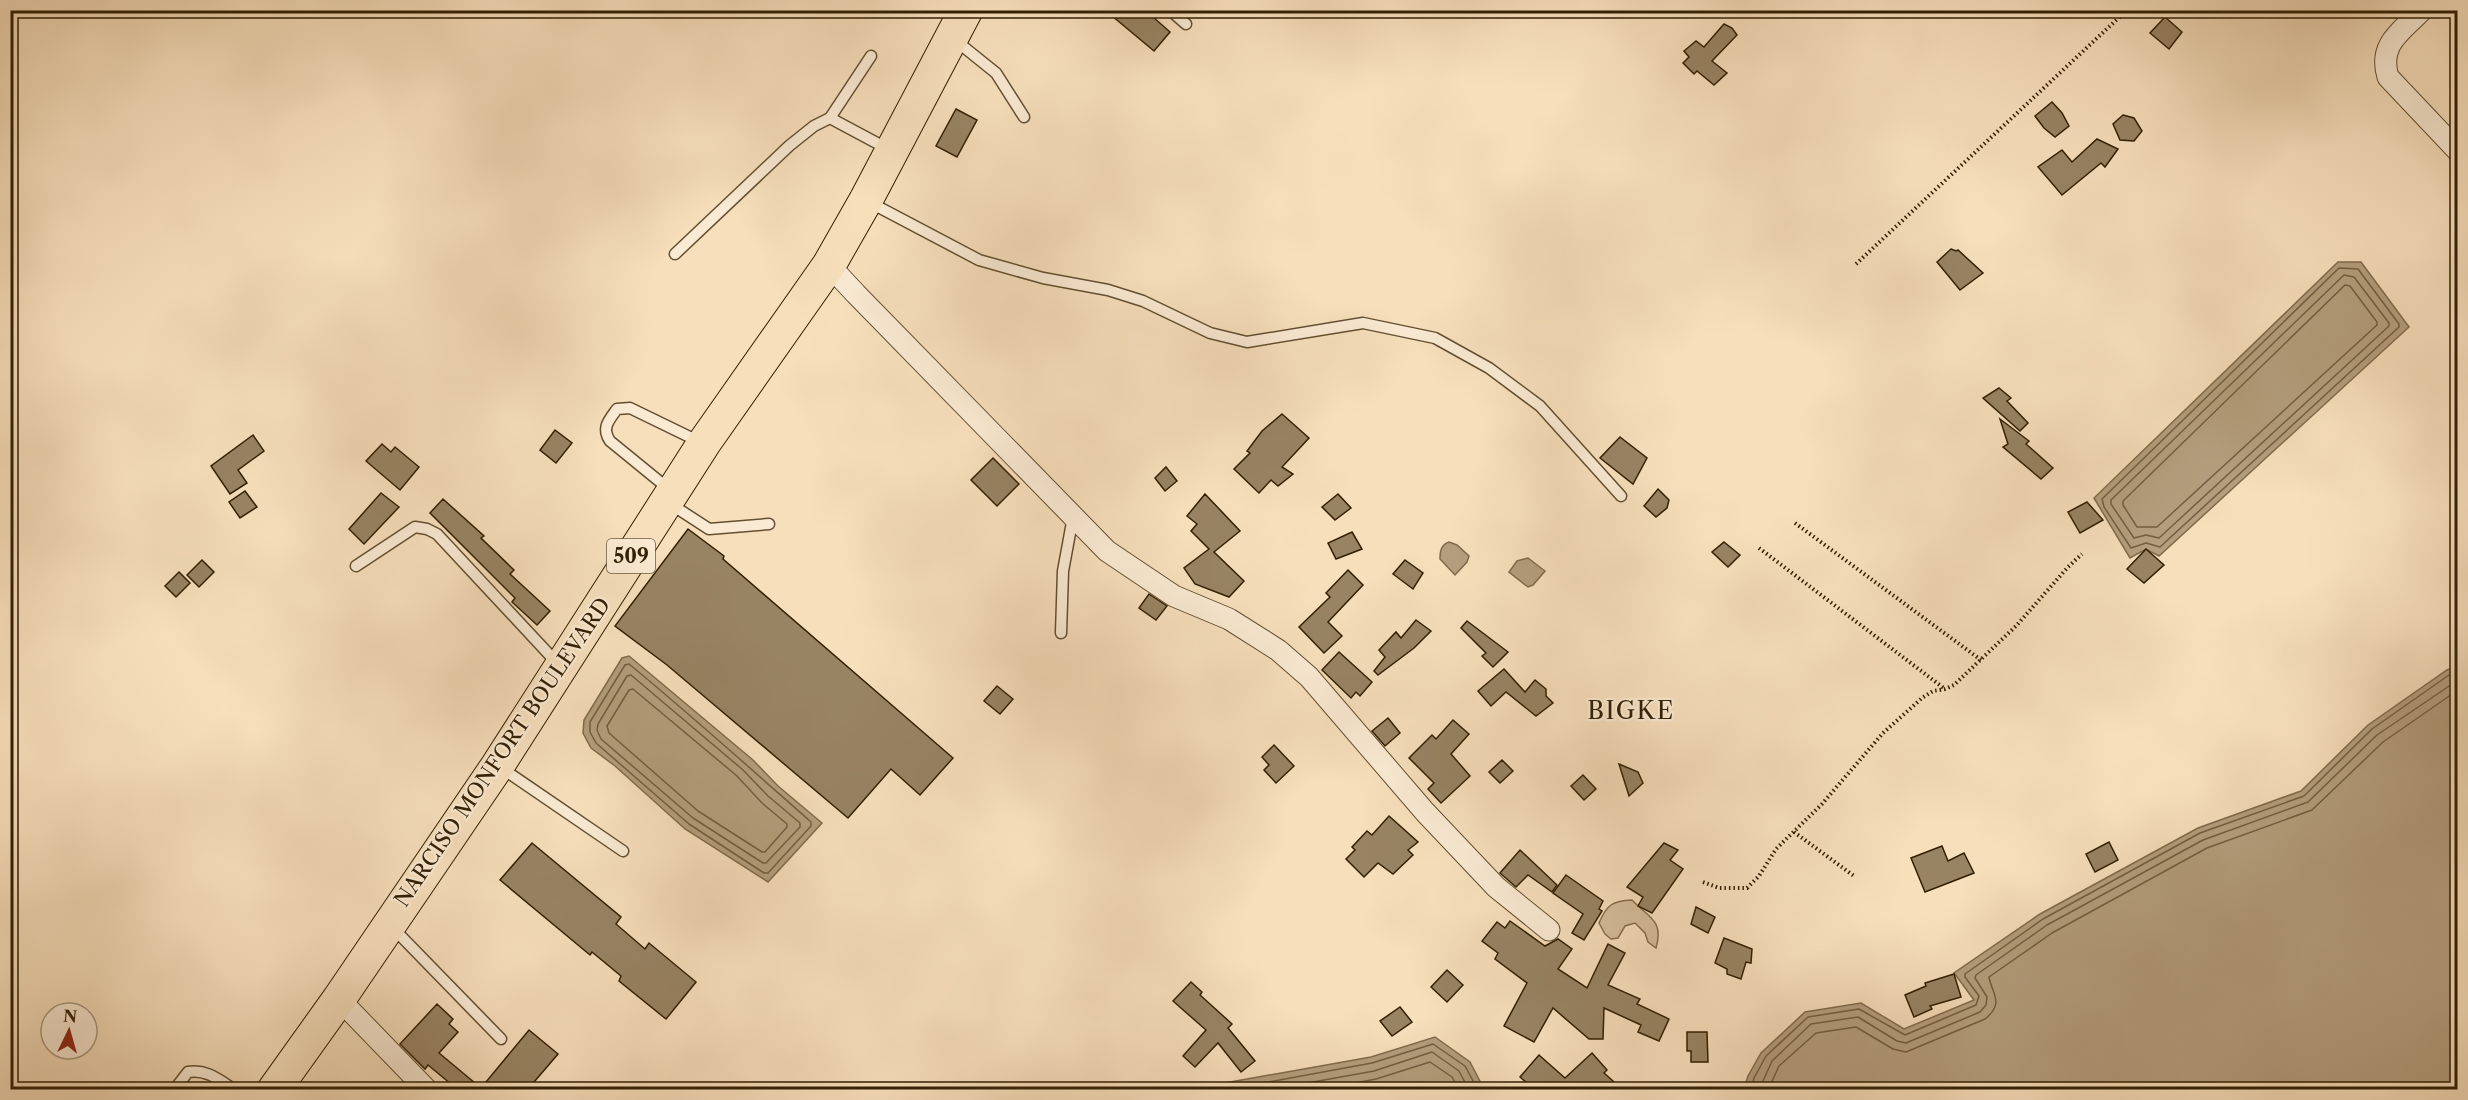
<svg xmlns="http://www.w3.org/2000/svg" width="2468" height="1100" font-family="'Libre Caslon Text',serif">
  <rect width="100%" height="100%" fill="#f7dfbc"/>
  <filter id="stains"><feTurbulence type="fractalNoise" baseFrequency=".00333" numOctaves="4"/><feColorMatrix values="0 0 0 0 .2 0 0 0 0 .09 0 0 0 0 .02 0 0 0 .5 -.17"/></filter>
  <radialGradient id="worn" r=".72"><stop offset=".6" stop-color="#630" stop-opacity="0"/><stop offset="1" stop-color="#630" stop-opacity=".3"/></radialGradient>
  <path fill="#d6be9c" stroke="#846e4f" stroke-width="1.5" d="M 1632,900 C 1649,918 1664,920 1656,948 L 1648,942 L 1645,933 L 1635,923 L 1625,926 L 1618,938 L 1611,939 L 1605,934 L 1599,923 C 1607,904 1613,901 1632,900 Z"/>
  <g fill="#b49e7d" stroke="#806b4c" stroke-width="1.5">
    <path d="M 2338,262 L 2361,262 L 2409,327 L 2159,556 L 2146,549 L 2130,558 L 2094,498 Z"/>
    <path d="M 1449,542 L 1457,545 L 1469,556 L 1467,562 L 1455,575 L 1440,559 C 1440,551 1441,545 1449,542 Z"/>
    <path d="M 1528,558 L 1545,571 L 1533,585 L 1528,587 L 1509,572 L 1517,561 Z"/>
    <path d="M 629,656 L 753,760 L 778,786 L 822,823 L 768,882 L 685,829 L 615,766 L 591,748 L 583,733 L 584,720 L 622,658 Z"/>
    <path d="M 2457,666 L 2457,1089 L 1744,1089 L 1748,1076 L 1761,1053 L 1805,1012 L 1861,1003 L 1904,1029 L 1974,1000 L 1954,973 L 2040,914 L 2198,828 L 2301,791 L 2368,725 L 2447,670 Z"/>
    <path d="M 1435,1037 L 1470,1062 L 1484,1089 L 1191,1089 L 1371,1057 Z"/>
  </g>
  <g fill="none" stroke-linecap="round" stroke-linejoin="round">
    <g stroke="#735e40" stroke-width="1.5">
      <path d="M 2339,268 L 2358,269 L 2399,324 L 2399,327 L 2160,547 L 2146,543 L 2131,548 L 2104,507 L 2102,499 Z"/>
      <path d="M 2344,275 L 2354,277 L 2389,323 L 2389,326 L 2159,538 L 2146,535 L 2134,538 L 2111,504 L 2111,500 Z"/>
      <path d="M 2345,285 L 2350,286 L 2377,322 L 2377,325 L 2157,527 L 2137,527 L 2123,505 L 2123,501 Z"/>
      <path d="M 629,664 C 691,715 751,769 811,822 L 811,826 L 768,873 L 764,873 L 689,824 L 596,743 L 590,732 L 590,722 L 625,665 Z"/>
      <path d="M 631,675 L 743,770 L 768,796 L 800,823 L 800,827 L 766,863 L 763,863 L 693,818 L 601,739 L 597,730 L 598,724 L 627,676 Z"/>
      <path d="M 633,689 L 737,776 L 762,803 L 787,824 L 787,827 L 765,852 L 762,852 L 698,811 L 609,733 L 607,726 L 629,690 Z"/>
      <path d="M 1225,1090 L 1372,1063 L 1433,1044 L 1465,1066 L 1478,1090"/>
      <path d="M 1268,1090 L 1374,1071 L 1432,1052 L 1459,1071 L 1469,1090"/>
      <path d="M 1319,1090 L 1376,1079 L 1430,1062 L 1452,1077 L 1459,1090"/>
      <path d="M 1751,1090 L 1754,1078 L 1766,1056 L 1808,1017 L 1859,1009 L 1905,1035 L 1976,1005 L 1979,996 L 1965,977 L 1965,974 L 2043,919 L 2200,833 L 2304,796 L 2372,729 L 2449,675 L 2458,673"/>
      <path d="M 1759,1090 L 1772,1061 L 1811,1024 L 1858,1017 L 1897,1041 L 1906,1043 L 1980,1012 L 1986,1005 L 1987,997 L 1975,978 L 1976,975 L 2047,925 L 2203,840 L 2308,802 L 2377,735 L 2458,680"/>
      <path d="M 1768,1090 L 1779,1066 L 1816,1033 L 1856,1027 L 1893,1049 L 1906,1052 L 1985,1019 C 2005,1003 1992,994 1989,977 L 2052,933 L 2207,848 L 2312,810 L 2383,742 L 2458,690"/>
    </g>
  </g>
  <g fill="#988363" stroke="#321f02" stroke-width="1.5">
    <path d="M 1105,10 L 1158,10 L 1153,17 L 1170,32 L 1154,51 Z"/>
    <path d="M 2165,17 L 2182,32 L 2169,49 L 2150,33 Z"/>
    <path d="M 1724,24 L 1732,28 L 1737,35 L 1712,61 L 1727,73 L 1714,85 L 1697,71 L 1694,74 L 1683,63 L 1689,57 L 1684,51 L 1696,41 L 1704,47 Z"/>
    <path d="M 2052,102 L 2062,113 L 2069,126 L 2055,137 L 2044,128 L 2035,116 Z"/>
    <path d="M 956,109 L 977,120 L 957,157 L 936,146 Z"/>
    <path d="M 2123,115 L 2134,118 L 2142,131 L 2134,141 L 2120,140 L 2113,124 Z"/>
    <path d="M 2097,139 L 2118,149 L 2105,167 L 2101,163 L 2062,195 L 2038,167 L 2062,150 L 2072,162 Z"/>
    <path d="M 1951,249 L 1956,251 L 1958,250 L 1983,273 L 1960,290 L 1937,262 Z"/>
    <path d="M 1999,388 L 2011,398 L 2007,401 L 2028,423 L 2020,431 L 1983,398 Z"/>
    <path d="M 1282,414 L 1309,438 L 1282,467 L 1293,474 L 1278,486 L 1271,480 L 1259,493 L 1234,469 L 1250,453 L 1247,451 L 1262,431 Z"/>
    <path d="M 2000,419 L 2029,441 L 2026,444 L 2053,468 L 2041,479 L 2003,447 L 2008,444 Z"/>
    <path d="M 555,430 L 572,443 L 556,463 L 540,450 Z"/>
    <path d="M 253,435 L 264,451 L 238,470 L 247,483 L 230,494 L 211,466 Z"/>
    <path d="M 1620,437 L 1647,458 L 1633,484 L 1600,458 Z"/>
    <path d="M 382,444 L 391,452 L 395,447 L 419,467 L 400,490 L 366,461 Z"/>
    <path d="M 993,458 L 1019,484 L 997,506 L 971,480 Z"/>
    <path d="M 1166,467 L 1177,481 L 1165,491 L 1155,478 Z"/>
    <path d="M 1658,489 L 1669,500 L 1667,508 L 1656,517 L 1644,506 Z"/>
    <path d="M 245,491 L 257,507 L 240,518 L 229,502 Z"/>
    <path d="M 381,493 L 399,507 L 364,544 L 349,529 Z"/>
    <path d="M 1205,494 L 1240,531 L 1214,552 L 1244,581 L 1229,597 L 1195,584 L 1184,568 L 1209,549 L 1191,531 L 1197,524 L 1187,516 Z"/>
    <path d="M 1338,494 L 1351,508 L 1335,520 L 1322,507 Z"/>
    <path d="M 443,499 L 484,536 L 481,538 L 514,570 L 510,574 L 550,611 L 537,625 L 512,602 L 515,598 L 430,513 Z"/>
    <path d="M 2087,502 L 2103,520 L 2080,533 L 2068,512 Z"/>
    <path d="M 688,529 L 724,556 L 723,559 L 953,758 L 920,795 L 891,769 L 848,818 L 667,665 L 615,626 Z"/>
    <path d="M 1352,532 L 1362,549 L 1336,559 L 1328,543 Z"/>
    <path d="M 1724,542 L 1740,555 L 1728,567 L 1712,552 Z"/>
    <path d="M 2146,549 L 2164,565 L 2144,583 L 2127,569 Z"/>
    <path d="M 202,560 L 214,572 L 199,587 L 187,575 Z"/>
    <path d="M 1405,560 L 1423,573 L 1413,589 L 1393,574 Z"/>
    <path d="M 1348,570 L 1363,585 L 1328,622 L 1342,636 L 1324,653 L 1299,627 L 1330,597 L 1326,593 Z"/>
    <path d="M 179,572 L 190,583 L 176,597 L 165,586 Z"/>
    <path d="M 1149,594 L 1167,606 L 1156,620 L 1139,608 Z"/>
    <path d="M 1416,620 L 1431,631 L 1414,648 L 1378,675 L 1374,671 L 1385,657 L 1379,650 L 1396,632 L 1401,638 Z"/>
    <path d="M 1467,621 L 1508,652 L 1493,667 L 1482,656 L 1486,653 L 1461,628 Z"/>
    <path d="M 1339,652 L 1372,682 L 1360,696 L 1356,692 L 1351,698 L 1322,670 Z"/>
    <path d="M 1504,669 L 1525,692 L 1535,680 L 1546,689 L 1546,696 L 1553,703 L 1536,716 L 1506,692 L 1491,706 L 1478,691 Z"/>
    <path d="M 997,686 L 1013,699 L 1000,714 L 984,701 Z"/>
    <path d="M 1388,718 L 1400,733 L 1385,746 L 1372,731 Z"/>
    <path d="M 1453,720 L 1469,734 L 1451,754 L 1470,776 L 1441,803 L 1428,789 L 1434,783 L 1409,758 L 1432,735 L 1436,739 Z"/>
    <path d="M 1274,745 L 1294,766 L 1276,783 L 1264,770 L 1269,765 L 1262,757 Z"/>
    <path d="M 1502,760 L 1513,771 L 1500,783 L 1489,772 Z"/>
    <path d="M 1619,764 L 1638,772 L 1643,783 L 1629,796 Z"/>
    <path d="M 1583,775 L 1596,789 L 1584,800 L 1571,786 Z"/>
    <path d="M 1389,816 L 1418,842 L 1408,850 L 1413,855 L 1393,874 L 1378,863 L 1364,877 L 1346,859 L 1355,850 L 1352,847 L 1367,831 L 1372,835 Z"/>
    <path d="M 2109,842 L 2118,860 L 2095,872 L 2086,854 Z"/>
    <path d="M 532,843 L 621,917 L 616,924 L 645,949 L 649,943 L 696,982 L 666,1019 L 619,981 L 621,976 L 592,952 L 590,955 L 500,880 Z"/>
    <path d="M 1664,843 L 1678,850 L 1670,860 L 1683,869 L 1652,913 L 1638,906 L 1643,897 L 1627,887 Z"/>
    <path d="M 1942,846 L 1948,861 L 1964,853 L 1974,873 L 1925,892 L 1911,858 Z"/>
    <path d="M 1520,850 L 1557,885 L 1552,892 L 1528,875 L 1516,887 L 1500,873 Z"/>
    <path d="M 1566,875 L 1603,901 L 1599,909 L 1602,911 L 1584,940 L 1572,933 L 1583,914 L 1553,893 Z"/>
    <path d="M 1696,907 L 1715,917 L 1708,933 L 1691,924 Z"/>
    <path d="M 1510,921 L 1545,946 L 1558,939 L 1572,949 L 1558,969 L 1587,988 L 1608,944 L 1625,953 L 1608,985 L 1640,999 L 1637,1004 L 1669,1019 L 1659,1041 L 1638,1032 L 1641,1025 L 1604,1008 L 1603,1039 L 1589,1039 L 1553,1008 L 1534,1042 L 1504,1026 L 1527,983 L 1495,959 L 1498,953 L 1482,941 L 1497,922 L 1505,928 Z"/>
    <path d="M 1724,938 L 1752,949 L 1751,963 L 1746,962 L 1741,979 L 1727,974 L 1727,969 L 1715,963 Z"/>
    <path d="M 1447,970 L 1463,985 L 1447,1002 L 1431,987 Z"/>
    <path d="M 1954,974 L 1961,997 L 1930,1006 L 1932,1009 L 1914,1017 L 1905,995 L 1926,986 L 1925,983 Z"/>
    <path d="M 1191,982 L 1202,992 L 1200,995 L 1232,1024 L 1228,1028 L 1255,1061 L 1241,1072 L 1218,1043 L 1195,1067 L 1183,1056 L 1206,1030 L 1173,1001 Z"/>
    <path d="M 437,1004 L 453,1019 L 449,1024 L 458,1032 L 439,1053 L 481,1088 L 529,1030 L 558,1054 L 528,1089 L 457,1089 L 428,1065 L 425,1069 L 400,1044 Z"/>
    <path d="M 1400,1007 L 1412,1022 L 1392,1036 L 1380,1021 Z"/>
    <path d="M 1687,1032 L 1707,1032 L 1708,1062 L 1691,1062 L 1691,1051 L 1687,1051 Z"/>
    <path d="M 1592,1053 L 1607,1070 L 1604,1073 L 1622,1089 L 1534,1089 L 1520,1077 L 1539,1055 L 1565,1078 Z"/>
  </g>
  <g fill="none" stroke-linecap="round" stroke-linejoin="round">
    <defs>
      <g id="service">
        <path d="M 1170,10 L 1186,24"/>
        <path d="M 955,40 L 996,73 L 1024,117"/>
        <path d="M 830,118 L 871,56"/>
        <path d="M 869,202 L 979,260 L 1043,278 L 1108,290 L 1143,301 L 1210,333 L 1247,342 L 1363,323 L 1435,338 L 1489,368 L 1540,406 L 1621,496"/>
        <path d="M 675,254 L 789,146 L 814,126 L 830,118 L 888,149"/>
        <path d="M 670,490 L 610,441 C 601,428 609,420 617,409 L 630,408 L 700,442"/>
        <path d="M 669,503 L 709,529 L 769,524"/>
        <path d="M 356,566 L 415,527 L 427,529 L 437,534 L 558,664"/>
        <path d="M 1061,633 L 1063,571 L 1073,517"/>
        <path d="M 500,767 L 623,851"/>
        <path d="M 393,928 L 501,1039"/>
        <path d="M 174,1090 L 188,1072 C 207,1069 219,1080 235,1090"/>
      </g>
      <g id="minor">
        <path d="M 2422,10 C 2401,32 2378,44 2388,77 L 2458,151"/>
        <path d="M 829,265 L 856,294 L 1107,551 L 1174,596 L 1229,619 L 1278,650 L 1309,677 L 1425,812 L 1496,887 L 1549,930"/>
        <path d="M 339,999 L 427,1090"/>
      </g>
      <path id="primary" d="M 274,1090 L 339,999 L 498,765 L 704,443 L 829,265 L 866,200 L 966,10"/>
    </defs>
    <use href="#service" stroke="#634f30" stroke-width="13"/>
    <use href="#minor" stroke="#634f30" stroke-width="23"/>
    <use href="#primary" stroke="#321f02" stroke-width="35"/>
    <g stroke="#321f02" stroke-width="4" stroke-dasharray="1.5 3" stroke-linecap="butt">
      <path d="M 1856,264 L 2127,10"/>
      <path d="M 1795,523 L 1981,660"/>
      <path d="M 1759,548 L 1945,689"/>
      <path d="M 1794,832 L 1854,876"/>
      <path d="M 1703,882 L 1719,888 L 1747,888 L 1759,876 L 1776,849 L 1822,804 L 1883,733 L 1922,698 L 1933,691 L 1945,689 L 1954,685 L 2016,626 L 2068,567 L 2082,554"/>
    </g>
    <use href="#service" stroke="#faead3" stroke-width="10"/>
    <use href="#minor" stroke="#faead3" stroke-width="21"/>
    <use href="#primary" stroke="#f7dfbc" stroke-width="33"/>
  </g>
  <g text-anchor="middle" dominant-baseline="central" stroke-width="4.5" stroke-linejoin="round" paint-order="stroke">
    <rect fill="#faead3" stroke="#6e5c41" stroke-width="1.5" x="607" y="539" width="48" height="34" rx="4.5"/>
    <g font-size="20" font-weight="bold" fill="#321f02">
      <text x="631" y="556">509</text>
    </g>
    <g font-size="21" fill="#321f02" stroke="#faead3">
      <text transform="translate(502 752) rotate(-56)">NARCISO MONFORT BOULEVARD</text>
    </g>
    <g font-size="24" letter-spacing="1.5" fill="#321f02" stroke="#faead3">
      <text x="1631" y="710">BIGKE</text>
    </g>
  </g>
  <rect width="2468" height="1100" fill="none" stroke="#f7dfbc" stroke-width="36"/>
  <rect x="12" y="12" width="2444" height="1076" fill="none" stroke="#321f02" stroke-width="3"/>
  <rect x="18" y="18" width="2432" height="1064" fill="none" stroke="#321f02" stroke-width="1.5"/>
  <g transform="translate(69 1031) rotate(5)"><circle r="28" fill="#faead3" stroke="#aa997f" stroke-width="1.5"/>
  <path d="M0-4.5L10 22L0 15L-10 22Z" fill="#8f2418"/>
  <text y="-9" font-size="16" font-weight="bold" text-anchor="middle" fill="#321f02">N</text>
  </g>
  <rect width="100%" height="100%" filter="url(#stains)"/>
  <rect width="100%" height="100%" fill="url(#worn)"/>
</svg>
